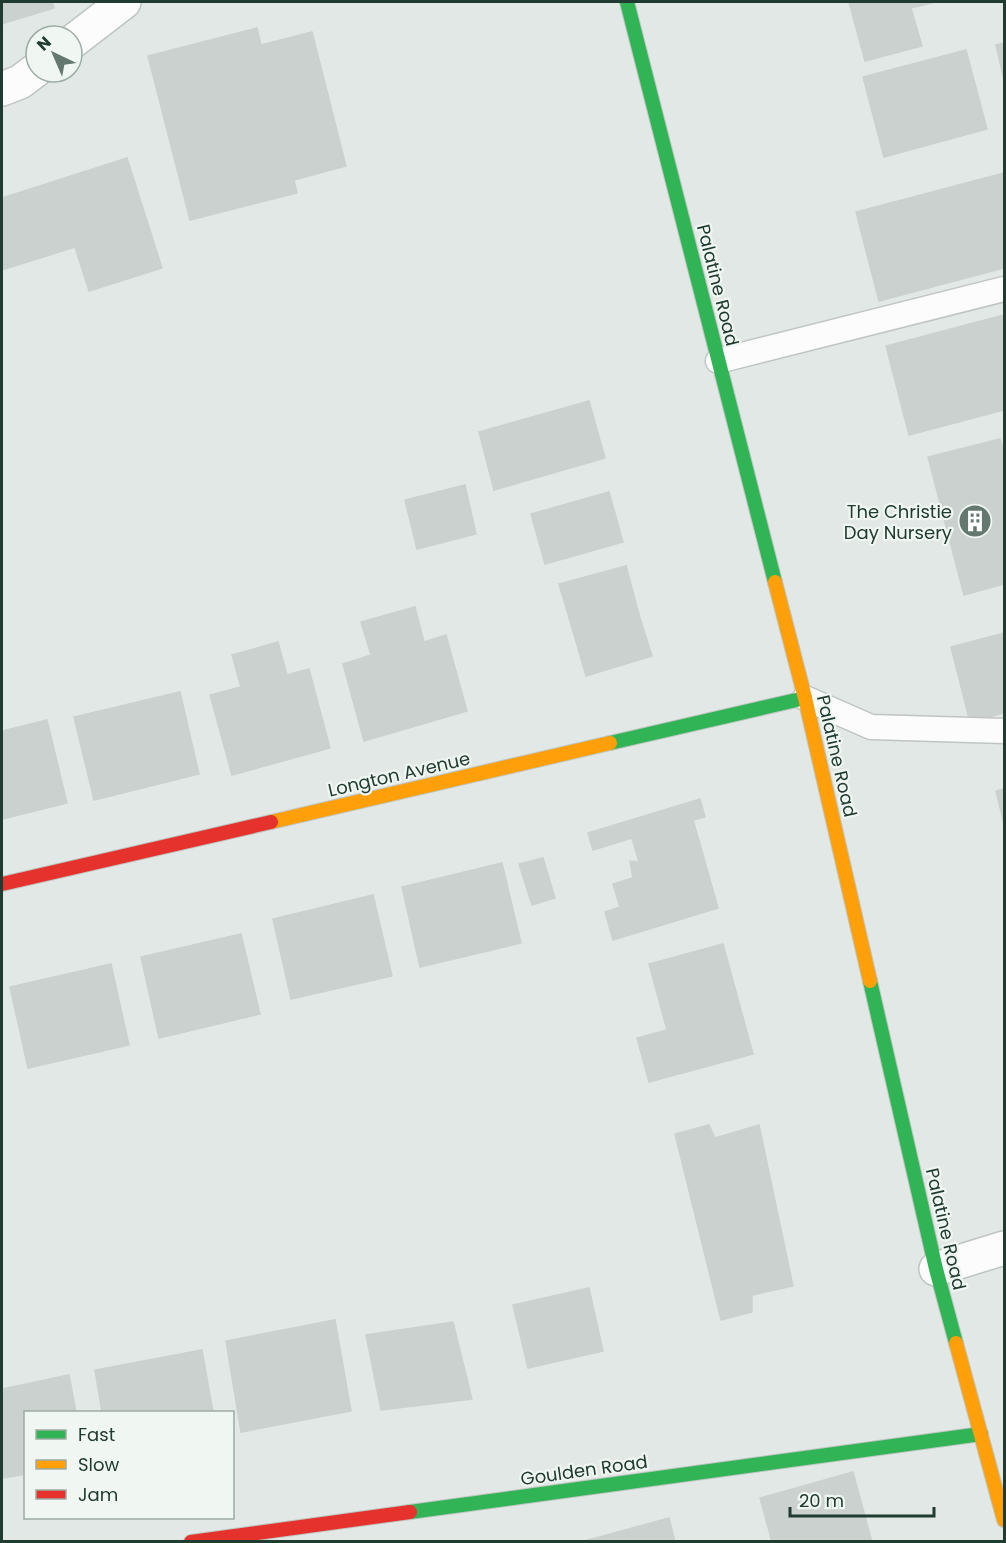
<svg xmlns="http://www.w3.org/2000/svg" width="1006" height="1543" font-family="Poppins,sans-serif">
  <rect width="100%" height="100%" fill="#e2e8e5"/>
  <g fill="#cbd1ce" stroke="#cbd1ce" stroke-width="1.5">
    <path d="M 2,2 L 8,2 L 14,20 L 2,24 Z"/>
    <path d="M 8,2 L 52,2 L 54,8 L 14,20 Z"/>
    <path d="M 849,2 L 935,2 L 911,8 L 922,46 L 865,61 Z"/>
    <path d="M 257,28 L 261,45 L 312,32 L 346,166 L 294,180 L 297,193 L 190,220 L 148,56 Z"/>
    <path d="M 1004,43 L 1004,80 L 996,45 Z"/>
    <path d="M 966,50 L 987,129 L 884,157 L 863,77 Z"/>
    <path d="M 127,158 L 162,268 L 89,291 L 75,247 L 2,270 L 2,198 Z"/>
    <path d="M 1004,173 L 1004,268 L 879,301 L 856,212 Z"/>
    <path d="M 1004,315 L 1004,410 L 909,435 L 886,346 Z"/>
    <path d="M 589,401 L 605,458 L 494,490 L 479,432 Z"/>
    <path d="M 1000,439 L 1004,451 L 1004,584 L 964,595 L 928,457 Z"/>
    <path d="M 465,485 L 476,534 L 417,549 L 405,500 Z"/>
    <path d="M 609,492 L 623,542 L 545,564 L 531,514 Z"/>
    <path d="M 626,566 L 640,618 L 575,638 L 559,584 Z"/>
    <path d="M 415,607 L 424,642 L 446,635 L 467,711 L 364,741 L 343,664 L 371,655 L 361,622 Z"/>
    <path d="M 640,618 L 652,656 L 586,676 L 575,638 Z"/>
    <path d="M 1004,633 L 1004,713 L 970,722 L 951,647 Z"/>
    <path d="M 278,642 L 287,675 L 309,669 L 330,748 L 232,775 L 210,695 L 241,687 L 232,655 Z"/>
    <path d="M 180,692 L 199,774 L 94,800 L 74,717 Z"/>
    <path d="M 47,720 L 67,803 L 2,819 L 2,731 Z"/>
    <path d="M 1004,789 L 1004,824 L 996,791 Z"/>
    <path d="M 700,799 L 705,817 L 693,820 L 700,844 L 639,862 L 632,838 L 593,850 L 588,833 Z"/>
    <path d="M 700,844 L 718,908 L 613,940 L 605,912 L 620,907 L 613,884 L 633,878 L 630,861 L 639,862 Z"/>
    <path d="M 543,858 L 555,898 L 532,905 L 519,864 Z"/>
    <path d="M 502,863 L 521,943 L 420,967 L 402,887 Z"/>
    <path d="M 373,895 L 392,976 L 291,999 L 273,919 Z"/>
    <path d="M 241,934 L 260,1014 L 159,1038 L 141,957 Z"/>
    <path d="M 723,944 L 753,1054 L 649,1082 L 637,1038 L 667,1030 L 649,964 Z"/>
    <path d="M 111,964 L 129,1045 L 28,1068 L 10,987 Z"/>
    <path d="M 709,1125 L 715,1138 L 759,1125 L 793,1286 L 752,1295 L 752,1312 L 721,1320 L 675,1134 Z"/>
    <path d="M 589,1288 L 603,1351 L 528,1368 L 513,1305 Z"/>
    <path d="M 335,1320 L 351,1411 L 241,1432 L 226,1341 Z"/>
    <path d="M 453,1322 L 472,1399 L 381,1410 L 366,1335 Z"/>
    <path d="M 202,1350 L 213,1412 L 102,1412 L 95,1370 Z"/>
    <path d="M 69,1375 L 76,1412 L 26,1412 L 26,1474 L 2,1478 L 2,1389 Z"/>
    <path d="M 853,1472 L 872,1542 L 772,1542 L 760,1498 Z"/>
    <path d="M 669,1518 L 675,1542 L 581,1542 Z"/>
  </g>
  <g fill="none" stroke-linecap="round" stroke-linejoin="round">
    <defs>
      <g id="lane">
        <path d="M 718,361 L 1004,289"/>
        <path d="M 805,698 L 871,727 L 1004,731"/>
      </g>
      <g id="street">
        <path d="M 72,42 L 124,2"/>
        <path d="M 2,89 L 20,82 L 36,70"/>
        <path d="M 936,1269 L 1004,1248"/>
      </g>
      <g id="fast">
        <path d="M 627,2 L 775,582"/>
        <path d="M 610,743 L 805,698"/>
        <path d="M 870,981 L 936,1269 L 956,1343"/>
        <path d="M 410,1512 L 981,1434"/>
      </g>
      <g id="slow">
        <path d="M 775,582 L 805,698 L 870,981"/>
        <path d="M 271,822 L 610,743"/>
        <path d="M 956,1343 L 1004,1520"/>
      </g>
      <g id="jam">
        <path d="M 2,884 L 271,822"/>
        <path d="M 191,1542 L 410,1512"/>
      </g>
    </defs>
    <use href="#lane" stroke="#bfc5c2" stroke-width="27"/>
    <use href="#street" stroke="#bfc5c2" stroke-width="36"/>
    <use href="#fast" stroke="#bec6c2" stroke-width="16"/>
    <use href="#slow" stroke="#bec6c2" stroke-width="16"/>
    <use href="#jam" stroke="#bec6c2" stroke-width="16"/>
    <use href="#lane" stroke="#fbfcfb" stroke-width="24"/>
    <use href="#street" stroke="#fbfcfb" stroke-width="33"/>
    <use href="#fast" stroke="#30b455" stroke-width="14"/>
    <use href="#slow" stroke="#ff9f0a" stroke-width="14"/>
    <use href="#jam" stroke="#e5322d" stroke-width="14"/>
  </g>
  <defs>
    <symbol id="building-disc" viewBox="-11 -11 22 22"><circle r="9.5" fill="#64786f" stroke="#f0f7f2"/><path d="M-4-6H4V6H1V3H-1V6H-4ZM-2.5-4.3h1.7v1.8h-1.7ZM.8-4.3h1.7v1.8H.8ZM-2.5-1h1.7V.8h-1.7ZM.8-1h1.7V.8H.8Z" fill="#fff"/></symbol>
  </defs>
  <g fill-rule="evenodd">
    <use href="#building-disc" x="956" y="502" width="38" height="38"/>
  </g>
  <g text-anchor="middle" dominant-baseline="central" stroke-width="4.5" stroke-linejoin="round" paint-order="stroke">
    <g font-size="18" fill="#203b30" stroke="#f0f7f2">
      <text transform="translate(718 285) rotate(76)">Palatine Road</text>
      <text transform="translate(837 756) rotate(77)">Palatine Road</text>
      <text transform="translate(399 774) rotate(-13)">Longton Avenue</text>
      <text transform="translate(946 1229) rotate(77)">Palatine Road</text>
      <text transform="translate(584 1470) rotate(-8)">Goulden Road</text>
    </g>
    <g font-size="18" fill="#203b30" stroke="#f0f7f2" text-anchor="end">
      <text x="952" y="511">The Christie<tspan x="952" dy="21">Day Nursery</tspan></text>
    </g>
  </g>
  <rect width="1006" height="1543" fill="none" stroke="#203b30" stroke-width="6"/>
  <rect x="24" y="1411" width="210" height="108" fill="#f0f7f2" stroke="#9daca4" stroke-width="1.5"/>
  <rect x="36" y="1430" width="30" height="9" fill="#30b455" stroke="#9daca4" stroke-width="1.5"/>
  <text x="78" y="1441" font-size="18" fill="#203b30">Fast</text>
  <rect x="36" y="1460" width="30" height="9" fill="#ff9f0a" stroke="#9daca4" stroke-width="1.5"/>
  <text x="78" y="1471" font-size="18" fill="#203b30">Slow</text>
  <rect x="36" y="1490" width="30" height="9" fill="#e5322d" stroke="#9daca4" stroke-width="1.5"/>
  <text x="78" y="1501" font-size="18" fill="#203b30">Jam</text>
  <g transform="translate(54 54) rotate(316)"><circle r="28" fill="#f0f7f2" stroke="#9daca4" stroke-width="1.5"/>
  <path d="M0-4.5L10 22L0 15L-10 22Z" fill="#64786f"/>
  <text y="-9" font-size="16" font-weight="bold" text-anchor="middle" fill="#203b30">N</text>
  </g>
  <path d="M790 1507v9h144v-9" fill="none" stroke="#203b30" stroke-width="3"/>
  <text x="799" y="1507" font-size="18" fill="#203b30" stroke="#f0f7f2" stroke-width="4.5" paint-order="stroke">20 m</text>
</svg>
